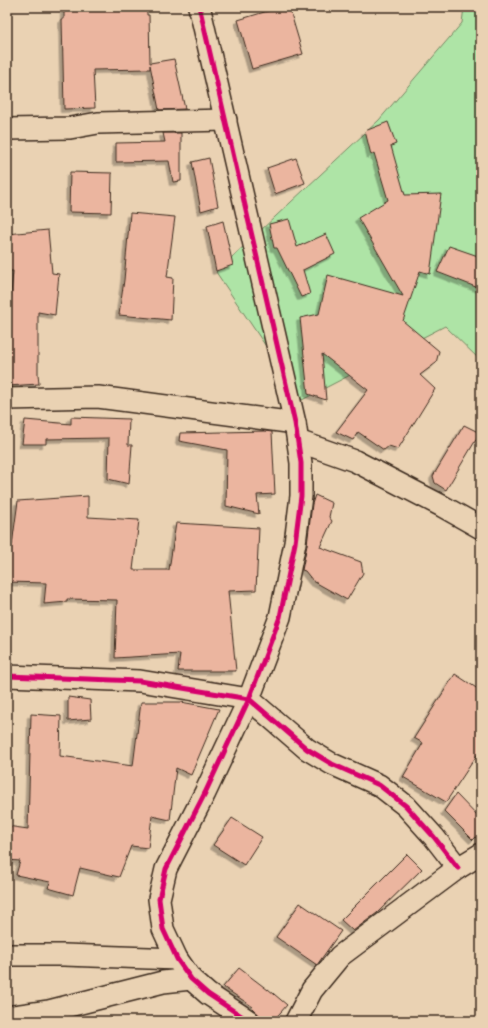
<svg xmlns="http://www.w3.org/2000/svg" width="488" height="1028" font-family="Caveat,sans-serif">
  <defs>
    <filter id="shadow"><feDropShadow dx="-3.5" dy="3.5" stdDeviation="0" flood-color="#0004"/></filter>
  </defs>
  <rect width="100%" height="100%" fill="#ead2b3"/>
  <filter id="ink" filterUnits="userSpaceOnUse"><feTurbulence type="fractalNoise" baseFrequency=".025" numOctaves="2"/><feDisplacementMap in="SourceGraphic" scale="8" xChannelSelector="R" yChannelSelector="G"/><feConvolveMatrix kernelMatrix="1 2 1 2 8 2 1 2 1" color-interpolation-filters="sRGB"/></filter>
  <g filter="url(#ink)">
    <path fill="#aee4a6" stroke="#748762" d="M 464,7 L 481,7 L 481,361 L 445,326 L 302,400 L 216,272 L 379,120 L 462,23 Z"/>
    <g fill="#ebb59f" stroke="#3b2a1e" filter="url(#shadow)">
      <path d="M 64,7 L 147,7 L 147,15 L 149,15 L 150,63 L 174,59 L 185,109 L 159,110 L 150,65 L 150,69 L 93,70 L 95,108 L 64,109 L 62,19 L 64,19 Z"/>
      <path d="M 281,7 L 289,7 L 303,54 L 252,69 L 238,20 Z"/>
      <path d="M 388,122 L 396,144 L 391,146 L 405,195 L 441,194 L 430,274 L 420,271 L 403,321 L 439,351 L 436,363 L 420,375 L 435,389 L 398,449 L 389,446 L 384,450 L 358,432 L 353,440 L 336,432 L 368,390 L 322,354 L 326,400 L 308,394 L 300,318 L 319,314 L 328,275 L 403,296 L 358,218 L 388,200 L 374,153 L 371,155 L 365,131 Z"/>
      <path d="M 163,133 L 181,133 L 181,181 L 173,182 L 169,161 L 116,162 L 116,143 L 165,142 Z"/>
      <path d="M 209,158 L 218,206 L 201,211 L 192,162 Z"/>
      <path d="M 296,158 L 305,183 L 275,194 L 267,168 Z"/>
      <path d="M 70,172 L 112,173 L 111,213 L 69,212 Z"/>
      <path d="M 130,213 L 175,217 L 167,277 L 173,278 L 171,320 L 119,315 L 124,280 Z"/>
      <path d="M 289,219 L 297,247 L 326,234 L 335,254 L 303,270 L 310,294 L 301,297 L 277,248 L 274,248 L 269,224 Z"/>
      <path d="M 223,221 L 233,265 L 216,271 L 207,226 Z"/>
      <path d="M 48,230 L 52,273 L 59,274 L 55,315 L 38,312 L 38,374 L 39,384 L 7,386 L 7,318 L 9,318 L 13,271 L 7,271 L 7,234 Z"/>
      <path d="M 449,246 L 481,257 L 481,289 L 437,272 Z"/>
      <path d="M 71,417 L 129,419 L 128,445 L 132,445 L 129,484 L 108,479 L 109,438 L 46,439 L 46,444 L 22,444 L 25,420 L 71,424 Z"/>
      <path d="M 464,425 L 480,433 L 446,490 L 435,483 L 433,476 Z"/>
      <path d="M 265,431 L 272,432 L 275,494 L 257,495 L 259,514 L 226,506 L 227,450 L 179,441 L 180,433 Z"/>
      <path d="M 315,495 L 332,503 L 329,517 L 332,521 L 320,547 L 361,562 L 363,573 L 347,600 L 313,581 L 305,571 L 302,570 L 307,545 L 312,504 Z"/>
      <path d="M 88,496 L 88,517 L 139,520 L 133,570 L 169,570 L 176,523 L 259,528 L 256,590 L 228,591 L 236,671 L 178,671 L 180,654 L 115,658 L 117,600 L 67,599 L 67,602 L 44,604 L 46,583 L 7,582 L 7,545 L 12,545 L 18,501 Z"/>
      <path d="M 455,674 L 481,691 L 481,749 L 446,802 L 403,777 L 423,743 L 414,738 Z"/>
      <path d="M 68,697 L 90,700 L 91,719 L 68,721 Z"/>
      <path d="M 141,702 L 181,702 L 219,709 L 191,775 L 176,768 L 170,820 L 152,816 L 148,848 L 131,846 L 119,877 L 80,868 L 73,895 L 48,888 L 50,882 L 16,875 L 20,861 L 7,860 L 7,826 L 28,829 L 31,714 L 61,716 L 60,756 L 133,766 Z"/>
      <path d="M 456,794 L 481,820 L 481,832 L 473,840 L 444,811 Z"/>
      <path d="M 232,818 L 262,837 L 244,865 L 213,845 Z"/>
      <path d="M 407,854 L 422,869 L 377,913 L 353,931 L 341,920 Z"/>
      <path d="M 300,903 L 341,931 L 317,965 L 276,937 Z"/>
      <path d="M 239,968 L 268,990 L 268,989 L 287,1005 L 273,1021 L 265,1021 L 252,1008 L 253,1007 L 223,987 Z"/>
    </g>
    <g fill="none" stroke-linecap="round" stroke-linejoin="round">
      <defs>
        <g id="minor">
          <path d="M 199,7 L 201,14 L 295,423 L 301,463 L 301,496 L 295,543 L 280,617 L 249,699 L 205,793 L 166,869 L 159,899 L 163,929 L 177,959 L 191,979 L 208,994 L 249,1021"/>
          <path d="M 7,129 L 70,128 L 98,123 L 226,120"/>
          <path d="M 7,399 L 98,397 L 295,423"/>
          <path d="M 298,441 L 355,461 L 442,506 L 481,528"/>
          <path d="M 7,676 L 140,681 L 249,699 L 307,749 L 332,764 L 379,785 L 406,806 L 434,837 L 458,868"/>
          <path d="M 7,955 L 64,955 L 177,959"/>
          <path d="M 7,1017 L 49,1011 L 163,982 L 191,979"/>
          <path d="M 296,1021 L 312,990 L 340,956 L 458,868 L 481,854"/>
        </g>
      </defs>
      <use href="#minor" stroke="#3b2a1e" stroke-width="24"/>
      <use href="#minor" stroke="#ead2b3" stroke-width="21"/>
      <defs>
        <g id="cycleway">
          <path d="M 199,7 L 201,14 L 295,423 L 301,463 L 301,496 L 295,543 L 280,617 L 249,699 L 205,793 L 166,869 L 159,899 L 163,929 L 177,959 L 191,979 L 208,994 L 249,1021"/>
          <path d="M 7,676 L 140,681 L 249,699 L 307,749 L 332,764 L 379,785 L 406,806 L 434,837 L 458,868"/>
        </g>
      </defs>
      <use href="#cycleway" stroke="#ead2b3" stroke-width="8"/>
      <use href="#cycleway" stroke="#d6006c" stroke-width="5"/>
    </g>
  </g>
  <rect width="488" height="1028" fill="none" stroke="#ead2b3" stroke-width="24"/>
  <rect x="12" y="12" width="464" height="1004" fill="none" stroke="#3b2a1e" stroke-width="1.5" filter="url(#ink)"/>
</svg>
